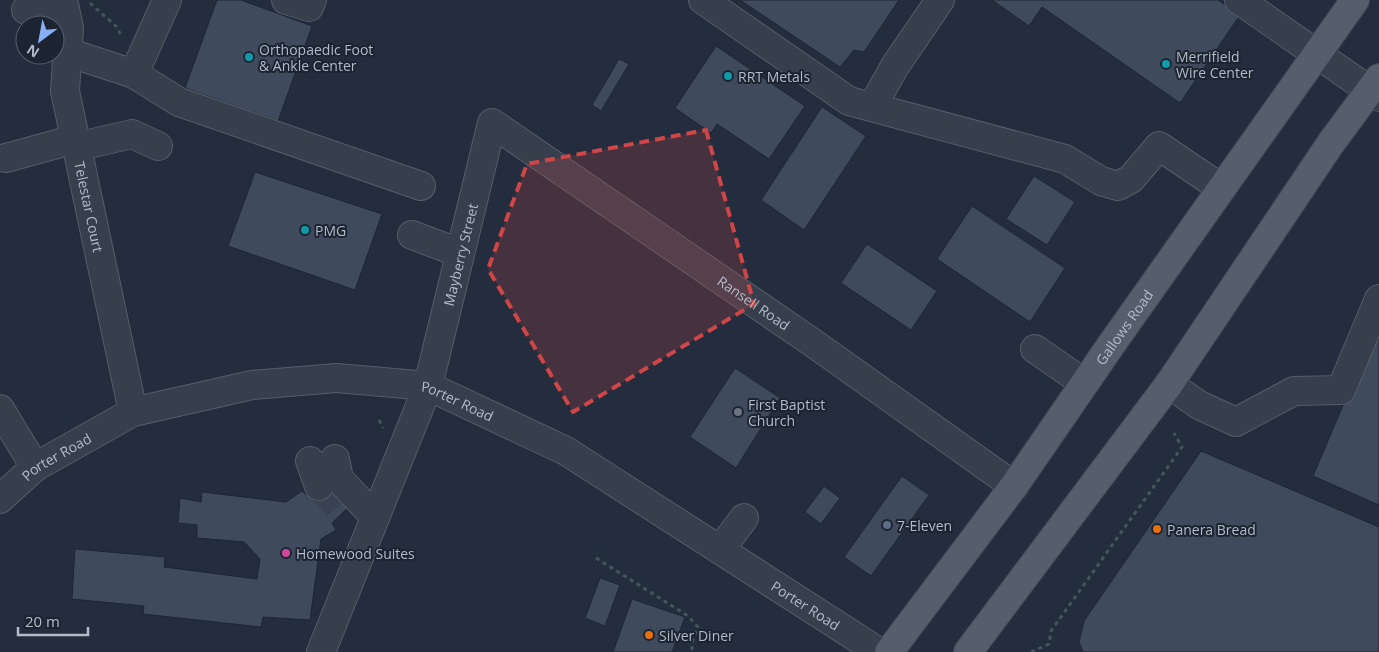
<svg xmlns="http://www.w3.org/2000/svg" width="1379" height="652" font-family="'Open Sans',sans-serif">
  <rect width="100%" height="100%" fill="#232d3d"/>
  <g fill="#3f4b5c" stroke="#1e2634">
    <path d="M 217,0 L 241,0 L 312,26 L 278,121 L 185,88 Z"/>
    <path d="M 740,0 L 899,0 L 864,52 L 854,50 L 840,67 Z"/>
    <path d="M 992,0 L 1218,0 L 1240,15 L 1180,103 L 1042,7 L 1029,26 Z"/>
    <path d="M 716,46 L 805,106 L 769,159 L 717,124 L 711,133 L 675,108 Z"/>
    <path d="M 619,59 L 629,64 L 601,111 L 592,105 Z"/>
    <path d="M 822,107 L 866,136 L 804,230 L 761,200 Z"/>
    <path d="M 255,172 L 382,214 L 355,290 L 228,246 Z"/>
    <path d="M 1034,176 L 1075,202 L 1047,245 L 1006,219 Z"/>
    <path d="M 972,206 L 1065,268 L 1030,322 L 937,259 Z"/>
    <path d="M 867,244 L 937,291 L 911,330 L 841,283 Z"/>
    <path d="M 1379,320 L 1379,505 L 1313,476 Z"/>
    <path d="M 735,368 L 780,398 L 736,468 L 690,437 Z"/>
    <path d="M 1201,451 L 1379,527 L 1379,652 L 1083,652 L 1079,642 L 1084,621 Z"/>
    <path d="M 330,476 L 354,502 L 332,523 L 336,530 L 321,539 L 310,620 L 263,617 L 261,627 L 143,614 L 144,606 L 72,599 L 75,549 L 165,557 L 164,567 L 257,579 L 260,559 L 244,542 L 197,538 L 197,525 L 178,523 L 180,498 L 201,502 L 202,492 L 286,502 L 302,491 L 308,496 Z"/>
    <path d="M 902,476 L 929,495 L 871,576 L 844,557 Z"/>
    <path d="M 824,486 L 840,498 L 821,524 L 805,512 Z"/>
    <path d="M 600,578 L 620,585 L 605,626 L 585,618 Z"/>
    <path d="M 632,599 L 685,617 L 672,652 L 613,652 Z"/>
  </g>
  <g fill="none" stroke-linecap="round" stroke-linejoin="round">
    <path stroke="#394252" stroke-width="28" stroke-dasharray="28 14" stroke-linecap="butt" d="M 319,486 L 343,513"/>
    <defs>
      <g id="minor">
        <path id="s1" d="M 63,0 L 69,28 L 65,91 L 133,412"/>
        <path d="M 286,0 L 309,7 L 312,0"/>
        <path d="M 703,0 L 849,101 L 1065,159 L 1101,181 L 1118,186 L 1131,179 L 1159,146 L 1221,188"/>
        <path d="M 1239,0 L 1379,97"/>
        <path d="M 26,10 L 65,10"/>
        <path d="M 67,52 L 134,74 L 179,102 L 421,186"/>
        <path d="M 134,74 L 167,0"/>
        <path d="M 872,107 L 895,66 L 940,0"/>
        <path d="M 76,147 L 132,134 L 158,146"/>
        <path d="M 6,158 L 75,139"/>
        <path d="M 412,235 L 460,253"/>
        <path d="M 1035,349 L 1084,383"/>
        <path d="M 1169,384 L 1199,405 L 1236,422 L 1294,391 L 1341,390 L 1379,299"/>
        <path d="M 0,409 L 35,467"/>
        <path d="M 335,459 L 339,479 L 375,517"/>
        <path d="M 310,461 L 319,486"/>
        <path id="s2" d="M 0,499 L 35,467 L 133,412 L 252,385 L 337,378 L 428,386 L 566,451 L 879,652"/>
        <path d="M 720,550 L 744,518"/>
        <path id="s3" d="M 321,652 L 428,386 L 492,123 L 816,345 L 1014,486"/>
      </g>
      <g id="major">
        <path id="s4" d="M 889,652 L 1014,486 L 1111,345 L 1355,0"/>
        <path d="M 968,652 L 1169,384 L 1331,143 L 1379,78"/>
      </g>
    </defs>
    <use href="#minor" stroke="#555d6b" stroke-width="30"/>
    <use href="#major" stroke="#404856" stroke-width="30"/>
    <g stroke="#43575b" stroke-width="3" stroke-dasharray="4 4" stroke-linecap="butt">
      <path d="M 90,3 L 117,27 L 122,38"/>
      <path d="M 379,420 L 383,428"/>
      <path d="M 596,558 L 688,616 L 698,627 L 692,642 L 692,652"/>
      <path d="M 1031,652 L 1049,644 L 1051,631 L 1182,447 L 1174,433"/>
    </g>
    <use href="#minor" stroke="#373f4d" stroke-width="28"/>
    <use href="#major" stroke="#555e6d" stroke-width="28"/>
  </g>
  <path fill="#cf4548" fill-opacity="0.2" stroke="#cf4548" stroke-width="4" stroke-dasharray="10 6" stroke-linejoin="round" d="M 706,130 L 754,304 L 573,412 L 488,269 L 527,164 Z"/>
  <g fill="#0f9aa8" stroke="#1c2432" stroke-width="2">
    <circle cx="249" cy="57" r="5"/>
    <circle cx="1166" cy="64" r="5"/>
    <circle cx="728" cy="76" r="5"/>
    <circle cx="305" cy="230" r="5"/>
  </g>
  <circle fill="#6b7280" stroke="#1c2432" stroke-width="2" cx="738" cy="412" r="5"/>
  <circle fill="#5c6f8a" stroke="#1c2432" stroke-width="2" cx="887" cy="525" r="5"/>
  <g fill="#e8710a" stroke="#1c2432" stroke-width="2">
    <circle cx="1157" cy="529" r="5"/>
    <circle cx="649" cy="635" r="5"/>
  </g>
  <circle fill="#d1479c" stroke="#1c2432" stroke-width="2" cx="286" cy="553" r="5"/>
  <g text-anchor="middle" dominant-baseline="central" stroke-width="4" stroke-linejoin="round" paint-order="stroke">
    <g font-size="14" fill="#b3bac8" stroke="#1c2432" text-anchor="start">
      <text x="259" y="49">Orthopaedic Foot<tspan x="259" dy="16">&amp; Ankle Center</tspan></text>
      <text x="1176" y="56">Merrifield<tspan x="1176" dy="16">Wire Center</tspan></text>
      <text x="738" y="76">RRT Metals</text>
      <text x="315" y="230">PMG</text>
      <text x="748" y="404">First Baptist<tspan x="748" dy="16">Church</tspan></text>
      <text x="897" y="525">7-Eleven</text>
      <text x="1167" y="529">Panera Bread</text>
      <text x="296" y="553">Homewood Suites</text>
      <text x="659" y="635">Silver Diner</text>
    </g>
    <g font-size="14" fill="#b3bac8" stroke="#1c2432">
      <text stroke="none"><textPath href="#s1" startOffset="210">Telestar Court</textPath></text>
      <text stroke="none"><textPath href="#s3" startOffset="422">Mayberry Street</textPath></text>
      <text stroke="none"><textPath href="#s3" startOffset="875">Ransell Road</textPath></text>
      <text stroke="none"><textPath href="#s4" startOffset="401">Gallows Road</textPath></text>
      <text stroke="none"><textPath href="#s2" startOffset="491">Porter Road</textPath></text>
      <text stroke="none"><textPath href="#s2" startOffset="71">Porter Road</textPath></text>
      <text stroke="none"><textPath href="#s2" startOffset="896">Porter Road</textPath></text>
    </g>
  </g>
  <g transform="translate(40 40) rotate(212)"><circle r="24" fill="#1c2432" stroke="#58606e"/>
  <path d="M0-4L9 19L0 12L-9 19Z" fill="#88aef8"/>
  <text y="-8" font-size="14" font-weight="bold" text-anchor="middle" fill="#b3bac8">N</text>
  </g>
  <path d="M18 627v8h70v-8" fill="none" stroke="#b3bac8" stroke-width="2.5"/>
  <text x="25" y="627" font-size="15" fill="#b3bac8" stroke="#1c2432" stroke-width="4" paint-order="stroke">20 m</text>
</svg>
